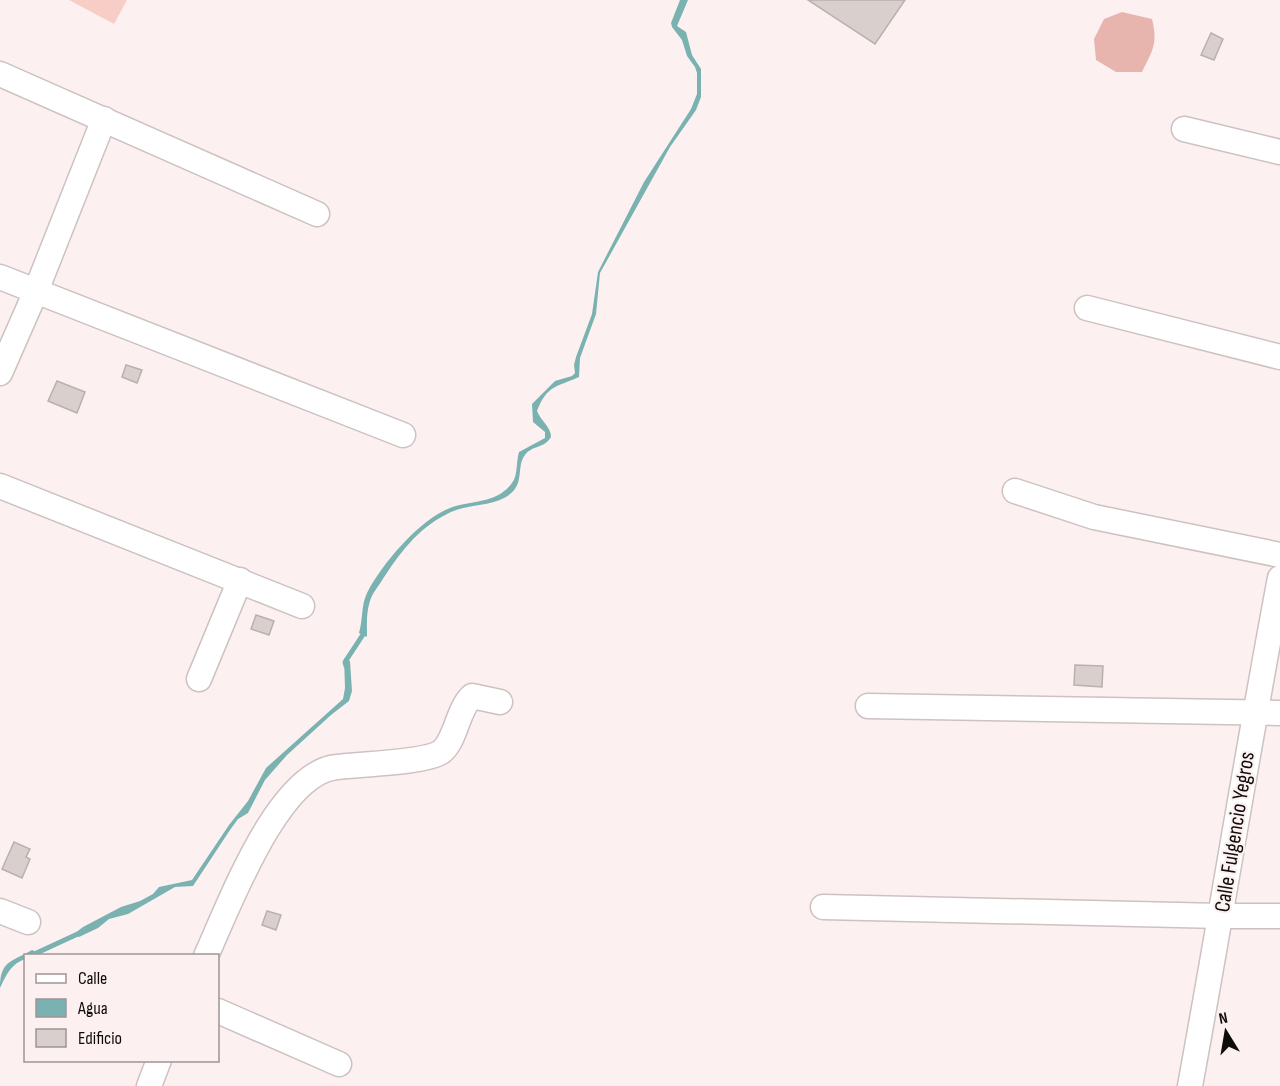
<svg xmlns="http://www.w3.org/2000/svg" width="1280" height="1086" font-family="'Sofia Sans Condensed',sans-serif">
  <rect width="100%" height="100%" fill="#fcf1f0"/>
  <path fill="#f8cdc6" d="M 69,0 L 127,0 L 114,24 Z"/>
  <path fill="#e7b5ae" d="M 1122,12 L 1152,19 C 1158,43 1153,50 1142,72 L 1116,72 L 1096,60 L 1094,39 L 1104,19 Z"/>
  <g fill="#79b2b0">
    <path d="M 680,0 L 688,0 L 677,26 L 686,32 L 692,55 L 701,69 L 701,97 L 696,110 L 670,147 L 600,273 L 596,314 L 580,358 L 579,377 C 557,387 547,385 537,411 C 541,421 551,427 551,437 C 544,449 532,445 525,455 C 515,468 527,486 504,498 C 487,507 465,504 447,514 C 417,529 399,554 381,582 C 377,588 372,594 370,601 C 366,613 367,625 367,637 L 359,633 C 363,620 361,605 367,593 C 381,565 420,519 450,508 C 472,500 497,504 512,483 C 518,476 516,461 519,452 L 545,438 L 545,432 L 533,422 L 532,404 L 555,381 L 572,376 L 575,373 L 574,365 L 576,357 L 592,314 L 598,272 L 644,182 L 691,109 L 697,94 L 697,73 L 695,67 L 687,56 L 682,40 L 672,27 L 671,23 Z"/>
    <path d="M 344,658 L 350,661 L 352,691 L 349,701 L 331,715 L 287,755 L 265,780 L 248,813 L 238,819 L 230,830 L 193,886 L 175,887 L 128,914 L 109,919 L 98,928 L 79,937 L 74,934 L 83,927 L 121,907 L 140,901 L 153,894 L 159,887 L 192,880 L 229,825 L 248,801 L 266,768 L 343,699 L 345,688 Z"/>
    <path d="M 32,950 L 44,955 L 26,956 L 25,959 C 11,964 6,975 0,988 C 0,960 12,962 32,950 Z"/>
  </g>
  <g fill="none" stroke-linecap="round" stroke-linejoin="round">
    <g stroke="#79b2b0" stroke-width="5">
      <path d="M 346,666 L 345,662 L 364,633 L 364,630"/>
      <path d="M 30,956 L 82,932"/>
    </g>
  </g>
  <g fill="#d9cfcd" stroke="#bab0af" stroke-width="1.5">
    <path d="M 808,0 L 905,0 L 875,44 Z"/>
    <path d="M 1211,33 L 1223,39 L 1214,60 L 1201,55 Z"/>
    <path d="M 126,365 L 142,370 L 137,383 L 122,377 Z"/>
    <path d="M 57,381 L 85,392 L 77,413 L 48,401 Z"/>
    <path d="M 256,615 L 274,621 L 269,635 L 251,629 Z"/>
    <path d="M 1075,665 L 1103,666 L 1102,687 L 1074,685 Z"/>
    <path d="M 14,842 L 30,849 L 26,857 L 30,859 L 22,878 L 2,869 Z"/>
    <path d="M 267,911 L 281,915 L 276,930 L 262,925 Z"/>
  </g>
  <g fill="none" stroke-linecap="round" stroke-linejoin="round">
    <defs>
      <g id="minor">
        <path d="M 0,74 L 317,214"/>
        <path d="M 1184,129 L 1280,152"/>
        <path d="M 0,277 L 403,435"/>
        <path d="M 1087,308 L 1280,357"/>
        <path d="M 0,373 L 36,291 L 104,119"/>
        <path d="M 0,486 L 302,606"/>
        <path d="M 1015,491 L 1094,517 L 1280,555"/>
        <path d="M 199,679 L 240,580"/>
        <path d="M 868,706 L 1280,713"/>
        <path d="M 823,907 L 1221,916 L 1280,916"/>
        <path d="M 0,911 L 28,922"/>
        <path d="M 206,956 C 229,906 278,772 337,767 C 359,764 425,763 441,752 C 456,741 457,710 472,696 L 500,702"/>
        <path d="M 218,1011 L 339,1064"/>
        <path d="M 149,1086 L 159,1060"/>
        <path d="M 1190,1086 C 1221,917 1248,747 1280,578"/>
      </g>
    </defs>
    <use href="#minor" stroke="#ccc2c1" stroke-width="27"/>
    <use href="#minor" stroke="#fff" stroke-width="24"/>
  </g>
  <g text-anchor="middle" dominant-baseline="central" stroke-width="4.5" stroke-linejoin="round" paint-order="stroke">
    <g font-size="22" fill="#0f0c0b" stroke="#fcf1f0">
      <text transform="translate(1235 832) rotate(-81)">Calle Fulgencio Yegros</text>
    </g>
  </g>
  <rect x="24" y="954" width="195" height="108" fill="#fcf1f0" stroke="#9d9594" stroke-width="1.5"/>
  <rect x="36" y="974" width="30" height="9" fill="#ffffff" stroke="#9d9594" stroke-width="1.5"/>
  <text x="78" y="984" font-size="18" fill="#0f0c0b">Calle</text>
  <rect x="36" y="999" width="30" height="18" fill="#79b2b0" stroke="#9d9594" stroke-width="1.5"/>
  <text x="78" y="1014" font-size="18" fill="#0f0c0b">Agua</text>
  <rect x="36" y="1029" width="30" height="18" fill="#d9cfcd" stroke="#9d9594" stroke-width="1.5"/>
  <text x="78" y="1044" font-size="18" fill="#0f0c0b">Edificio</text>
  <g transform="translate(1226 1032) rotate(349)" stroke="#fcf1f0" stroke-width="4.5" paint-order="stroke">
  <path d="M0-4.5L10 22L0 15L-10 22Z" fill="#0f0c0b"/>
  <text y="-9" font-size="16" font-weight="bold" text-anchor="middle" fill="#0f0c0b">N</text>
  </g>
</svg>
